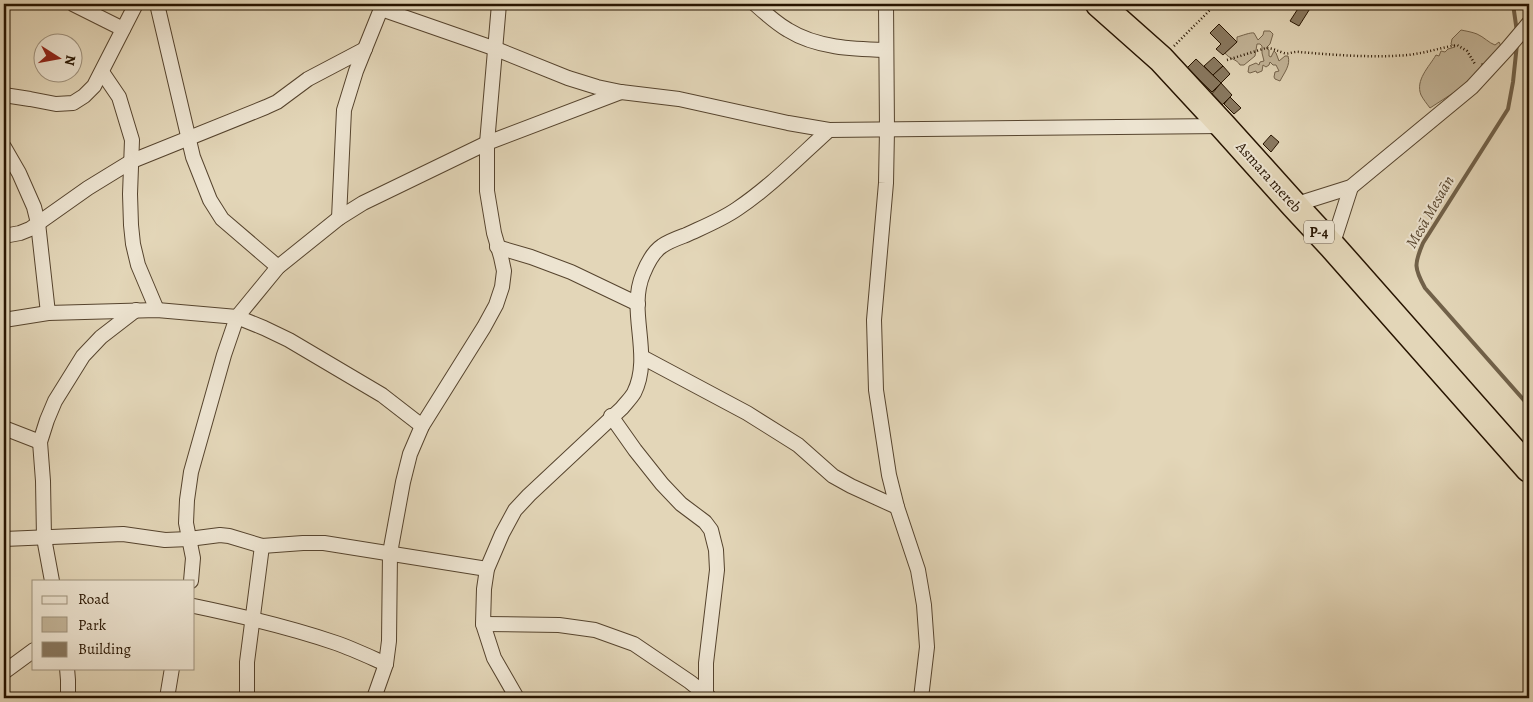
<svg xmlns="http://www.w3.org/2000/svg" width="1533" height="702" font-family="Alegreya,serif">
  <rect width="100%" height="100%" fill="#e3d6b8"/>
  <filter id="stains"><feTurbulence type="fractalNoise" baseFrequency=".004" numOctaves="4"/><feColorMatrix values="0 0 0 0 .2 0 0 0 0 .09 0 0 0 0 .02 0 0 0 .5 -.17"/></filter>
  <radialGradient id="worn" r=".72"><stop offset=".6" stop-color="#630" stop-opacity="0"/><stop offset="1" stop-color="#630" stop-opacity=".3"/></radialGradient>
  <g fill="#c3b599" stroke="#75644c">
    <path d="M 1461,30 C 1466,31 1472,32 1477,34 C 1484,37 1489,43 1495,45 L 1499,42 L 1501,46 L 1503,46 L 1485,67 L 1482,63 C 1481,70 1474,74 1470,81 L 1467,81 L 1467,84 L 1430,108 C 1427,104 1423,99 1421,95 C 1415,80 1429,67 1436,55 L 1439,56 L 1441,51 L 1445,52 L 1448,49 L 1455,47 L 1451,44 L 1452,39 Z"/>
    <path d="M 1264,31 L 1270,31 L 1273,34 L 1270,44 L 1266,48 L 1269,50 L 1269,56 L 1271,57 L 1274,51 L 1276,53 L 1279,61 L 1285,56 L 1288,56 C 1291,65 1284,73 1280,81 L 1275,79 L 1274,77 L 1275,72 L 1279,71 L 1276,65 L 1273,65 L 1270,62 L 1269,65 L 1266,67 L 1263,65 L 1262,71 L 1257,73 L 1256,71 L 1250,73 L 1248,72 L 1249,66 L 1256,63 L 1259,65 L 1260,62 L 1264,61 L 1262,53 L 1262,46 L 1260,44 L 1257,44 L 1255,56 L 1244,65 L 1240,65 C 1237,59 1229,59 1225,53 L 1237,42 L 1237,37 C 1241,36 1251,32 1254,33 L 1258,40 L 1263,35 Z"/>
  </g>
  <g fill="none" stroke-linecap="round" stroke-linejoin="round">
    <g stroke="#716149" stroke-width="4">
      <path d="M 1513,4 L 1517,32"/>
      <path d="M 1517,44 L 1513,82 L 1508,109 L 1423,243 C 1414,264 1414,268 1425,288 L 1529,406"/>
    </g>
  </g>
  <g fill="#897960" stroke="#271400">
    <path d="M 1301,4 L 1306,4 L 1311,7 L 1299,26 L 1290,21 Z"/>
    <path d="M 1219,24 L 1237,42 L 1223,55 L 1216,49 L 1221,44 L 1210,33 Z"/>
    <path d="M 1214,57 L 1223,66 L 1213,75 L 1204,66 Z"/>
    <path d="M 1196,59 L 1221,83 L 1212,92 L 1187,68 Z"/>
    <path d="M 1223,66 L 1230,74 L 1221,83 L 1213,75 Z"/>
    <path d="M 1221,83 L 1232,95 L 1221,106 L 1210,96 Z"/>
    <path d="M 1230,97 L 1241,108 L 1234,114 L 1224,104 Z"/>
    <path d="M 1271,135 L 1279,142 L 1271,152 L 1263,144 Z"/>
  </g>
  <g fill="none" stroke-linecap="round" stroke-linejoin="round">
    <defs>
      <g id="street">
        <path d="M 73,4 L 123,29"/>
        <path d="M 157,4 L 193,157 L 210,200 L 222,219 L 278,267"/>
        <path d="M 755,4 C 765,13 776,23 788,30 C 817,48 853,49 886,50"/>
        <path d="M 886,4 L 887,130 L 886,183 L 874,320 L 876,390 L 889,475 L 897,507 L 918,570 L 924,605 L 927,647 L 921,698"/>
        <path d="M 381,9 L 496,49 L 568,78 L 597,87 L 621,92 L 679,99 L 788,123 L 829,130 L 1222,126"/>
        <path d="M 102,72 L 119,97 L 132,140 L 130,194 L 131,225 L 133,244 L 138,265 L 157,310"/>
        <path d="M 4,95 L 30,99 L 56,104 L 73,103 L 84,96 L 94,86 L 136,4"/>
        <path d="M 4,147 L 19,173 L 34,207 L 38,223 L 48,313"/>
        <path d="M 1294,205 L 1351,187 L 1472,87 L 1507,49 L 1529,23"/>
        <path d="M 339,218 L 344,110 L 356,71 L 383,4"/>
        <path d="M 4,236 L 20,233 L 30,229 L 88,188 L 132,161 L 266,107 L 277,102 L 308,79 L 365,49"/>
        <path d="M 1332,246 L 1351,187"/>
        <path d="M 497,247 L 531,257 L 571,272 L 638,304"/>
        <path d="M 4,320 L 48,313 L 157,310 L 237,317 L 264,328 L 289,340 L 382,395 L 422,426"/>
        <path d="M 642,357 L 747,413 L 798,445 L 833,476 L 851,486 L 897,507"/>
        <path d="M 611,416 L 635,450 L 662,484 L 681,504 L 705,522 L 711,530 L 716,550 L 717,570 L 706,663 L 706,695"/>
        <path d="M 4,428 L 40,442"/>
        <path d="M 4,539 L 123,534 L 165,540 L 189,539 L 220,535 L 229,536 L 262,546 L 303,543 L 324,543 L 487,569"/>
        <path d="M 52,581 L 44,538 L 43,481 L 40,442 L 47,420 L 55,401 L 83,356 L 101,337 L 136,310"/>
        <path d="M 191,581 L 193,558 L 186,523 L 187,500 L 191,472 L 224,355 L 237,317 L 278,267 L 339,218 L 363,203 L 487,143 L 621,92"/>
        <path d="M 194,606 C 242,616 289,627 336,643 C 353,649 370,657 386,664"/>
        <path d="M 483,624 L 559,625 L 595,630 L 634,644 L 690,682 L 710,698"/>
        <path d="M 67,668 L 68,680 L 68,698"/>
        <path d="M 4,672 L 34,650"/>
        <path d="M 167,698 L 172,668"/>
        <path d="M 247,698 L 247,662 L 262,546"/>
        <path d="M 374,698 L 386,664 L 389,641 L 390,553 L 403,482 L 410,454 L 422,426 L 484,327 L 496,305 L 502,287 L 504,271 L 501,257 L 494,233 L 487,191 L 487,143 L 499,4"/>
        <path d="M 517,698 L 494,658 L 483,624 L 484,589 L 487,569 L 502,534 L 515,510 L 529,495 L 622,408 C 626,403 631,398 634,393 C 653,355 627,312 643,274 C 647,264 653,252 662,246 C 669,241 678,238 686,235 C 703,227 721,220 737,209 C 770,187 799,157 829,130"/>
      </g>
      <path id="highway" d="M 1099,4 L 1161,59 L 1223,126 L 1294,205 L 1332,246 L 1529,469"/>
    </defs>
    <use href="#street" stroke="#56442e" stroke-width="16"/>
    <use href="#highway" stroke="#271400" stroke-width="29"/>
    <g stroke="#271400" stroke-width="2.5" stroke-dasharray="1 2.5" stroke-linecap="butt">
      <path d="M 1174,46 L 1216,4"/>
      <path d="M 1227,60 L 1266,48 C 1273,48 1277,51 1284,53 C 1287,55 1294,51 1299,52 C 1335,55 1372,58 1408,55 C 1425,53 1440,48 1457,45 L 1467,51 L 1475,64"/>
    </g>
    <use href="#street" stroke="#ede4d1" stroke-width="14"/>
    <use href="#highway" stroke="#e3d6b8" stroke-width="26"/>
  </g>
  <g text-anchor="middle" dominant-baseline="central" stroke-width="4" stroke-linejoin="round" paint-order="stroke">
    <rect fill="#ede4d1" stroke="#62523f" stroke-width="1" x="1304" y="220.5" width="30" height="23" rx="4"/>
    <g font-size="14" font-weight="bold" fill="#271400">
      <text x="1319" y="232">P-4</text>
    </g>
    <g font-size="15" fill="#271400" stroke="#ede4d1">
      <text transform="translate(1269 177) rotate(48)">Asmara mereb</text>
    </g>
    <g font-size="16" font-style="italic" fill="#594730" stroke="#ede4d1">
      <text transform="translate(1430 212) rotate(-60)">Mesā Mesaān</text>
    </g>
  </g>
  <rect width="1533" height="702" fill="none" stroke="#e3d6b8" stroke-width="20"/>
  <rect x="5" y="5" width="1523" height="692" fill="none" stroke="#271400" stroke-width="2.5"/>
  <rect x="10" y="10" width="1513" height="682" fill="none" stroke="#271400"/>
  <rect x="32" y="580" width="162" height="90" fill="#ede4d1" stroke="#9e917d"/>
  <rect x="42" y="596" width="25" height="8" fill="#ede4d1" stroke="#9e917d"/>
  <text x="78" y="604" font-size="15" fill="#271400">Road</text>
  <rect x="42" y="617" width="25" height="15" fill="#c3b599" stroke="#9e917d"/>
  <text x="78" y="630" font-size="15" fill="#271400">Park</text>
  <rect x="42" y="642" width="25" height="15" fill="#897960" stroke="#9e917d"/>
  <text x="78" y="654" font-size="15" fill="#271400">Building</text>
  <g transform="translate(58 58) rotate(101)"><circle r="24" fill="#ede4d1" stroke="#9e917d"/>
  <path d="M0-4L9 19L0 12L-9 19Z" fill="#8f2418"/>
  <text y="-8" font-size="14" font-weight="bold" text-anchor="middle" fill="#271400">N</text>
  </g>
  <rect width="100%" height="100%" filter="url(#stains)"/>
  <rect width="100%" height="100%" fill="url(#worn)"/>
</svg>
